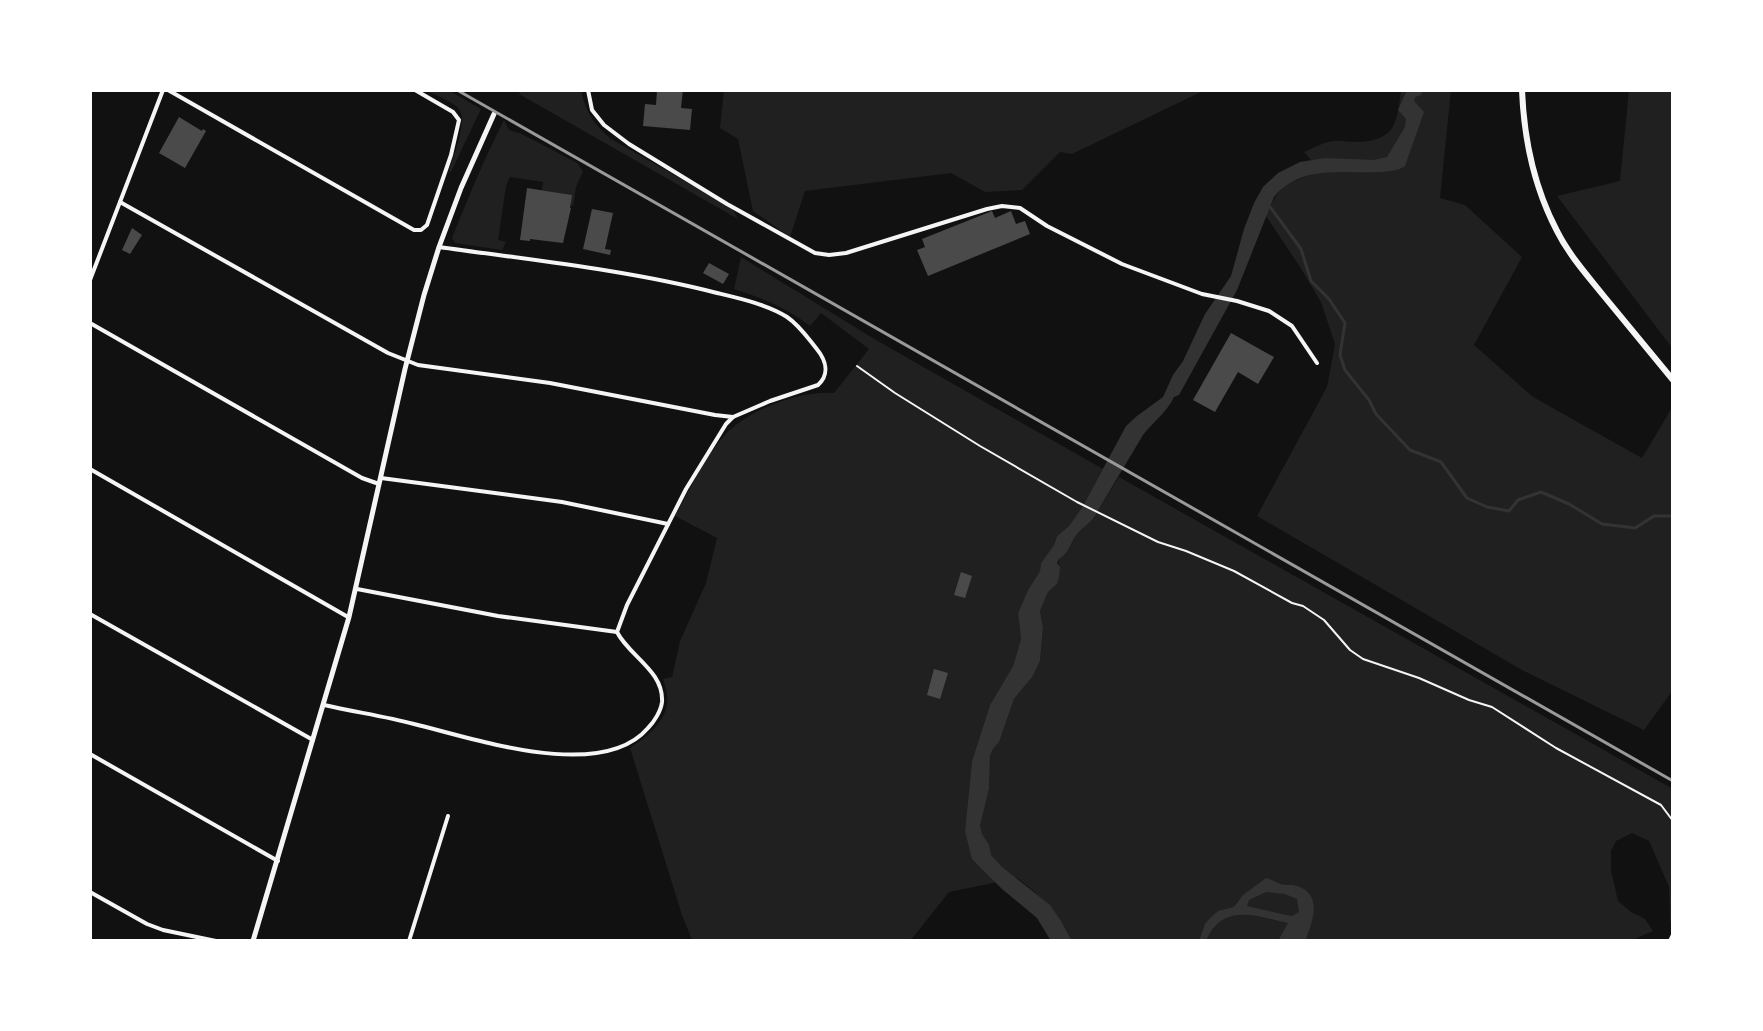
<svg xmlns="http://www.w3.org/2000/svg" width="1763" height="1031" font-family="Poppins,sans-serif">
  <rect width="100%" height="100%" fill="#111"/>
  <g fill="#202020">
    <path d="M 425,90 L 448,90 L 481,109 L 451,172 L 449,171 C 453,158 468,120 459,109 C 452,101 435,95 425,90 Z"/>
    <path d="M 521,90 L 581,90 C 585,112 595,126 611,139 L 725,204 L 733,210 L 738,219 L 519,94 Z"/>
    <path d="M 724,90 L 1205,90 L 1072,154 L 1060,152 L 1022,190 L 985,192 L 951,173 L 805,191 L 790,237 L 753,211 L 738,139 L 720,128 Z"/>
    <path d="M 1401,90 L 1451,90 L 1440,198 L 1465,205 L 1522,257 L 1474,345 L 1533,397 L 1642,458 L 1673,406 L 1673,690 L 1644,730 L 1522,670 L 1257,516 L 1327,387 L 1335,344 L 1321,302 L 1300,267 L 1266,216 C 1280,183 1287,182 1321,172 L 1304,152 C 1313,148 1324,142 1334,141 C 1340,140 1347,142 1353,142 C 1395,142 1397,125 1401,90 Z"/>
    <path d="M 1629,90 L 1673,90 L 1673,349 L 1557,196 L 1620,181 Z"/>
    <path d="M 504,120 L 509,130 L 522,134 L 577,163 L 583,171 L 576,187 L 573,206 L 570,205 L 571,195 L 542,190 L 543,182 L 510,177 L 506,186 L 498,240 L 506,242 L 502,250 L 455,243 L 452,238 C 468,198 484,159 504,120 Z"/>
    <path d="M 741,257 L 876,340 L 1103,469 L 1083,506 L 1069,526 L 1057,536 L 1054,545 L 1041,563 L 1040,571 L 1028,590 L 1018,613 L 1021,639 L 1013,666 L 990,705 L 972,761 L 965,831 L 980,826 L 989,789 L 990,756 L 993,749 L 999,741 L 1014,699 L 1033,676 L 1040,661 L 1043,627 L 1040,611 L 1048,592 L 1057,584 L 1059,559 C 1069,553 1069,546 1075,537 C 1081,527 1093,523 1097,512 L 1119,477 L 1673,789 L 1673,924 L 1670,921 L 1669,887 L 1649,841 L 1632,833 L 1616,841 L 1611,851 L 1611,870 L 1618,901 L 1631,912 L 1645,919 L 1653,931 L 1630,941 L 1072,941 C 1057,913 1043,897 1017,878 L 949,892 L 910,941 L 692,940 L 682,915 L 630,748 C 657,729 676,713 663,679 L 672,677 L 680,641 L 706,583 L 717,538 L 675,516 C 690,489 704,458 725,435 C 748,410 800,390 834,393 L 869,349 L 821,313 L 810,326 C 785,307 764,299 734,289 Z"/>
  </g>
  <g fill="#333" fill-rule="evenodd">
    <path d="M 1407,90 L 1423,90 L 1421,95 L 1415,97 L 1414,101 L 1424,112 L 1405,166 C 1397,171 1391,171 1381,172 C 1344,174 1301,164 1274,197 L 1237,290 L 1179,395 L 1174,397 C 1167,412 1153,422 1143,435 L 1097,512 C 1093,523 1081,527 1075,537 C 1069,546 1069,553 1059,559 L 1057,563 L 1060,567 L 1059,577 L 1057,584 L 1048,592 L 1040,611 L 1043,627 L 1040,661 L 1033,676 L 1014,699 L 999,742 L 993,749 L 990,756 L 989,789 L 980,826 L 982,834 L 989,845 L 991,855 L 1002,867 L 1050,905 L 1061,921 L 1072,941 L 1051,941 L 1037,918 L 1002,889 L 972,859 L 965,831 L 972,761 L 990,705 L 1013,666 L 1021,639 L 1018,613 L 1028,590 L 1040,571 L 1041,563 L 1054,545 L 1057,536 L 1069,526 L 1083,506 L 1126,426 L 1137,416 L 1163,397 L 1173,375 L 1183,361 L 1205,314 L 1231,276 L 1244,229 L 1254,203 L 1263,187 L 1278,173 L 1300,162 L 1325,158 L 1374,160 L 1387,157 L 1405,127 L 1406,119 L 1398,110 Z"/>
    <path d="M 1266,878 C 1270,879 1274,881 1278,883 C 1284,886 1291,884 1297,886 C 1323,894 1313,922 1305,941 L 1278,941 L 1288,923 C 1257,916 1222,902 1206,941 L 1199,941 L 1205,924 L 1210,918 L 1218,911 L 1234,907 L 1243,895 ZM 1266,892 L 1285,894 L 1297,899 L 1299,912 L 1292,916 L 1286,915 L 1247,906 L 1249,900 Z"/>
  </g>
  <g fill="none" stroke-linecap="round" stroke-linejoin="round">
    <path stroke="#333" stroke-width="3" d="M 1268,204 L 1301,249 L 1311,281 L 1329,299 L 1345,323 L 1340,355 L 1345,370 L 1369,400 L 1376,414 L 1410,450 L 1441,462 L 1467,498 L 1487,507 L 1509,511 L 1518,500 L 1541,492 L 1569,504 L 1602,524 L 1635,528 L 1654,516 L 1673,516"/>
  </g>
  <g fill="#4a4a4a">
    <path d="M 657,90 L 683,90 L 681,108 L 692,109 L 690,130 L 643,126 L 645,104 L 656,105 Z"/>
    <path d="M 179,117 L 202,131 L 203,129 L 206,131 L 185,168 L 159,153 Z"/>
    <path d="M 527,188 L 572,195 L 570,208 L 571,208 L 563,243 L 530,239 L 530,241 L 520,240 Z"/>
    <path d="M 592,209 L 613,213 L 605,249 L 611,250 L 610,255 L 583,249 Z"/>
    <path d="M 992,211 L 995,218 L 1011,211 L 1016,224 L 1025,221 L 1030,234 L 928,276 L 917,250 L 925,247 L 922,239 Z"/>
    <path d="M 132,228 L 142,235 L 130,254 L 122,250 Z"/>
    <path d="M 709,263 L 729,274 L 723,284 L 703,273 Z"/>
    <path d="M 1231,333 L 1274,357 L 1258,384 L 1238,372 L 1215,412 L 1193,400 Z"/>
    <path d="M 961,572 L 972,576 L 965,598 L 954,595 Z"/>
    <path d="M 934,669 L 948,673 L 940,699 L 927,695 Z"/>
  </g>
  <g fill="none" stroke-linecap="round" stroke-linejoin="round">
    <path stroke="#f5f5f5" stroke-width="2" d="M 857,366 L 895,393 L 980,446 L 1077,502 L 1158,542 L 1186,551 L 1234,571 L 1292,603 L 1303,606 L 1324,620 L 1350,650 L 1363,659 L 1419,678 L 1469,700 L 1492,707 L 1556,748 L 1661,805 L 1673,821"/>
    <g stroke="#f5f5f5" stroke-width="4">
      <path d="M 168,90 L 414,230 L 421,230 L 427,225 L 451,155 L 459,120 L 453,112 L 415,90"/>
      <path d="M 588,90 L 592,110 L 604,125 L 629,144 L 727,204 L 815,253 L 829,255 L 846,253 L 987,209 L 1002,206 L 1020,208 L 1047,226 L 1122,264 L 1202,294 L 1237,301 L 1269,311 L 1292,326 L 1317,363"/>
      <path d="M 120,202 L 388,353 L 418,365 L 550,383 L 715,415 L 733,417"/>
      <path d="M 90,280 L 163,90"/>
      <path d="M 90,323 L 362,478 L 379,484"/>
      <path d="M 90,469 L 348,617"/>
      <path d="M 381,478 L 562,502 L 668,524"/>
      <path d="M 357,589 L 498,616 L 617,632"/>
      <path d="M 90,614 L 313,740"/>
      <path d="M 324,705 C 354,712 384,716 414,724 C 473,738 601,783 648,728 C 654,722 661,711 662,702 C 664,671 629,656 617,632 L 627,605 L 686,489 L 726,424 L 733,417 L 770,401 L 818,385 C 830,374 826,360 816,348 C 807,337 799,325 787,317 C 769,305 738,298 717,293 C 628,270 531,260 439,247"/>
      <path d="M 90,754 L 278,861"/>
      <path d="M 90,892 L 147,924 L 163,930 L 216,941"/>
      <path d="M 409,941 L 448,816"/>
      <path d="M 1670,941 L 1673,935"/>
    </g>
    <path stroke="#f5f5f5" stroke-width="5" d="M 253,941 L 349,617 L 405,369 L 424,295 L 439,247 L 461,188 L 494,114"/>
    <path stroke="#f5f5f5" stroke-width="6" d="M 1522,90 C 1524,140 1534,187 1557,231 C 1569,255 1587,275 1603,295 C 1627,324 1650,352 1673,380"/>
    <path stroke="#9a9a9a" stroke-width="3" d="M 457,90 L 1673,781"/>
  </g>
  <rect width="1763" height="1031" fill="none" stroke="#ffffff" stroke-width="184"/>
</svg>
